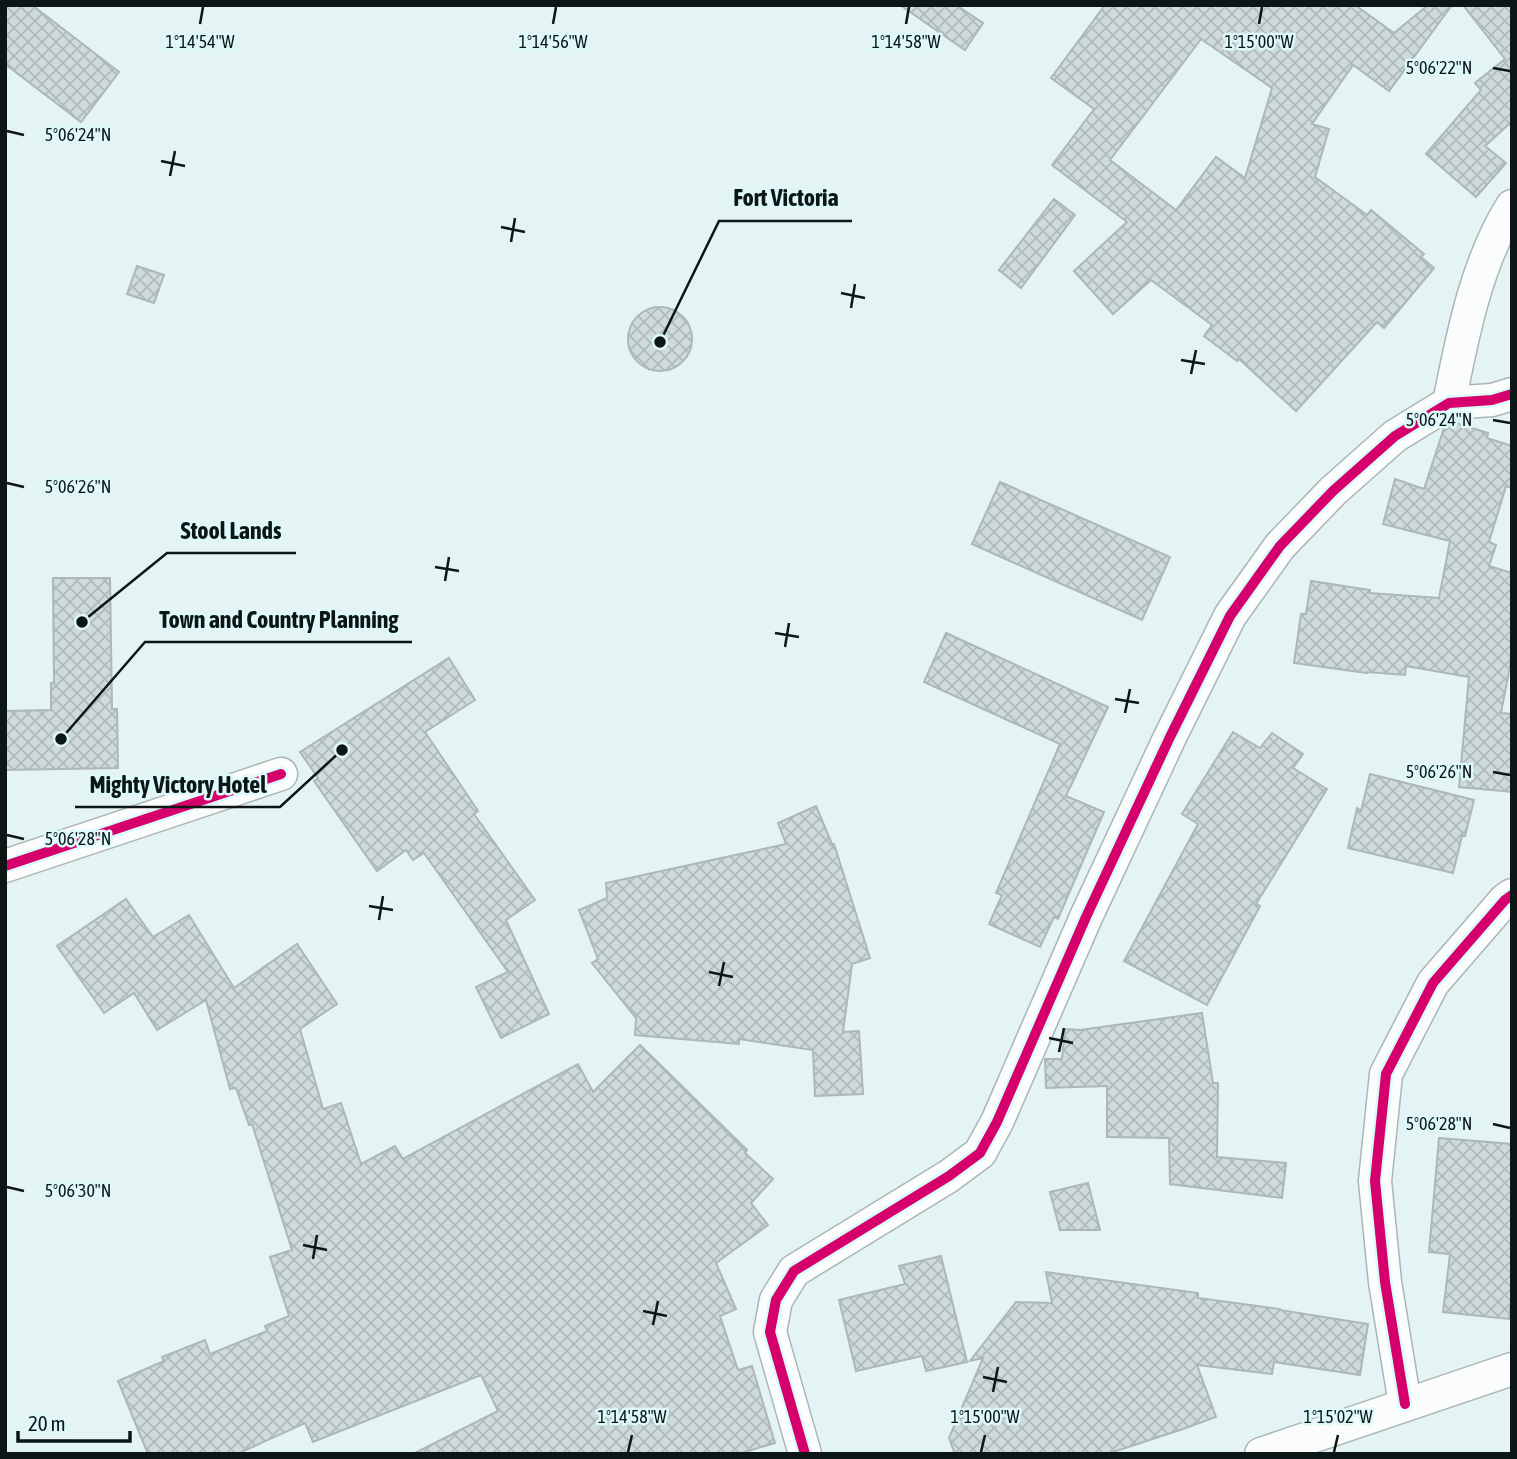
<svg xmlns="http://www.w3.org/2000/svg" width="1517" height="1459" font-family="'Asap Condensed',sans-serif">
  <defs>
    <pattern id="building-cross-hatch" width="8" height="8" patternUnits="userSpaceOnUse" patternTransform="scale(1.75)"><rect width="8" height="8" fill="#cedadb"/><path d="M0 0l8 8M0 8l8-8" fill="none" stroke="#b0babb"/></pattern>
  </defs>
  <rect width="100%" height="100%" fill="#e4f3f4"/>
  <g fill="url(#building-cross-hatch)" stroke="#abb7b8" stroke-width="2" fill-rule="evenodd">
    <path d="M 5,5 L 32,5 L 119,72 L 81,122 L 5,64 Z"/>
    <path d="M 900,5 L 956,5 L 983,23 L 965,50 Z"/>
    <path d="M 1105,5 L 1355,5 L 1394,33 L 1428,5 L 1452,5 L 1389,91 L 1353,65 L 1312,124 L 1329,129 L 1315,177 L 1367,215 L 1371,210 L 1424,254 L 1421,257 L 1434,268 L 1384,328 L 1377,322 L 1296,411 L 1239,359 L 1237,361 L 1204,336 L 1212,325 L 1151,280 L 1113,314 L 1074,271 L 1127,222 L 1052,165 L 1094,109 L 1051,78 ZM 1201,39 L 1272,88 L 1245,178 L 1216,157 L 1176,210 L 1110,160 Z"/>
    <path d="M 1463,5 L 1512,5 L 1512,127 L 1509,124 L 1485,146 L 1506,163 L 1476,197 L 1426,154 L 1481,90 L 1475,83 L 1505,59 Z"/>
    <path d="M 1054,199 L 1075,215 L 1021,288 L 999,270 Z"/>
    <path d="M 137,266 L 164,275 L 154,303 L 127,294 Z"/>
    <circle cx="660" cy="339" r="32"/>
    <path d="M 1453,422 L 1488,433 L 1487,438 L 1512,446 L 1512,488 L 1506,486 L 1489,542 L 1496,545 L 1489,566 L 1512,573 L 1512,656 L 1501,713 L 1512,714 L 1512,792 L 1459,787 L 1469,677 L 1406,666 L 1405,675 L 1367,672 L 1367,673 L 1294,663 L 1301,614 L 1306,614 L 1311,581 L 1370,590 L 1370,593 L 1439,598 L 1450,541 L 1383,524 L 1395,479 L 1424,489 L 1444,428 Z"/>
    <path d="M 1000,482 L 1170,557 L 1142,620 L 972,544 Z"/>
    <path d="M 53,578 L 110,578 L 112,709 L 117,709 L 118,768 L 5,770 L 5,711 L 51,710 L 51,683 L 54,683 Z"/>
    <path d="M 946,633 L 1108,707 L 1066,796 L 1104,812 L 1058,919 L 1054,917 L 1040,947 L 989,924 L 1002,895 L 996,893 L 1060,744 L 924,682 Z"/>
    <path d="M 449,658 L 475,700 L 425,732 L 478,811 L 474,814 L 535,900 L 506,920 L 549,1014 L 501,1038 L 476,987 L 508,972 L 424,853 L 413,860 L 406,850 L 377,871 L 314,781 L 318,778 L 300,752 Z"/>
    <path d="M 1233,732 L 1260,748 L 1272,733 L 1303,754 L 1293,768 L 1327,789 L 1256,904 L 1260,906 L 1207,1005 L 1124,961 L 1198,824 L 1182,814 Z"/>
    <path d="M 1370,774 L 1474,800 L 1465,836 L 1462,836 L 1453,873 L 1348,848 L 1357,808 L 1361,811 Z"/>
    <path d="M 816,806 L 832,844 L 834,844 L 870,958 L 852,964 L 843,1032 L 859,1031 L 863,1094 L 815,1096 L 813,1050 L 739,1039 L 739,1044 L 635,1035 L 636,1018 L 592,963 L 598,959 L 579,910 L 607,898 L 606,883 L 786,844 L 778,823 Z"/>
    <path d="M 126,899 L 153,937 L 189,915 L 234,988 L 297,944 L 337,1004 L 300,1029 L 323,1109 L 341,1103 L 361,1164 L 395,1146 L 403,1159 L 578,1064 L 593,1092 L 640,1045 L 747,1150 L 745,1153 L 773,1179 L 751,1203 L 768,1225 L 716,1263 L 736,1309 L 720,1316 L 738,1370 L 752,1366 L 775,1443 L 738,1454 L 413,1454 L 498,1411 L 481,1375 L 313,1442 L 305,1423 L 237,1454 L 148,1454 L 118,1381 L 164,1361 L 162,1357 L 205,1340 L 210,1354 L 267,1331 L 265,1326 L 289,1316 L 270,1257 L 292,1250 L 252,1124 L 249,1125 L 236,1088 L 230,1089 L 206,1000 L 157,1030 L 134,993 L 104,1013 L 57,946 Z"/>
    <path d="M 1202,1013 L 1213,1083 L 1218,1083 L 1217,1157 L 1286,1163 L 1282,1198 L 1170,1184 L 1169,1138 L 1107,1137 L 1107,1086 L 1046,1088 L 1045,1059 L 1062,1059 L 1065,1029 L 1080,1030 Z"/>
    <path d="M 1439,1138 L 1512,1144 L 1512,1296 L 1509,1319 L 1443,1312 L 1450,1254 L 1429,1252 Z"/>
    <path d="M 1088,1183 L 1100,1230 L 1060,1230 L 1050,1192 Z"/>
    <path d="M 941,1256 L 967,1362 L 926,1371 L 922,1356 L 856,1371 L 839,1300 L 905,1284 L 899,1266 Z"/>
    <path d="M 1046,1272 L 1198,1293 L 1198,1298 L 1280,1309 L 1280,1310 L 1368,1324 L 1360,1375 L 1274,1362 L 1272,1374 L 1197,1365 L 1216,1417 L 1183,1429 L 1107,1454 L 955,1454 L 949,1438 L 983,1358 L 970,1361 L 1016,1302 L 1052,1303 Z"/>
  </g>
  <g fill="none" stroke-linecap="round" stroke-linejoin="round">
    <defs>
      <g id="minor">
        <path d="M 1449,403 C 1462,338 1476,263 1512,206"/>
        <path d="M 5,866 L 281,774"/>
        <path d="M 1405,1404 L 1385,1282 L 1375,1181 L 1386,1074 L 1433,983 L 1505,900 L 1512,895"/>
        <path d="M 805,1454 L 770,1332 L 776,1300 L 794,1271 L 949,1176 L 980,1153 L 997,1122 L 1086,917 L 1170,737 L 1230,616 L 1280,546 L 1333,491 L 1395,436 L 1449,403 L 1492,400 L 1512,394"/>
        <path d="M 1261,1454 L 1512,1369"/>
      </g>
    </defs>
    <use href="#minor" stroke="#aab6b6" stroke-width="35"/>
    <use href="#minor" stroke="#fbfdfd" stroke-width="32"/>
    <defs>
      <g id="cycleway">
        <path d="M 5,866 L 281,774"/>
        <path d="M 1405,1404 L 1385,1282 L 1375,1181 L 1386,1074 L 1433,983 L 1505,900 L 1512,895"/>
        <path d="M 805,1454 L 770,1332 L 776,1300 L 794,1271 L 949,1176 L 980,1153 L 997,1122 L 1086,917 L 1170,737 L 1230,616 L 1280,546 L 1333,491 L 1395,436 L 1449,403 L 1492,400 L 1512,394"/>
      </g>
    </defs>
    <use href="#cycleway" stroke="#def9fa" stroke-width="15"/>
    <use href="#cycleway" stroke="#d6006c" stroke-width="10"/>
  </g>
  <path fill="none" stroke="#0d1617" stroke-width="2.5" d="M 200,24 L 203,7M 553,24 L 556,7M 906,24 L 909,7M 1259,24 L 1262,7M 1493,68 L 1510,71M 7,131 L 24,135M 161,161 L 185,166M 170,176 L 175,151M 501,227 L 525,232M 511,242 L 515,218M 841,293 L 865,298M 851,308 L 855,284M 1181,360 L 1205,364M 1191,374 L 1196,350M 1493,420 L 1510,423M 7,483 L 24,487M 435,567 L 459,571M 445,581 L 449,557M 775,633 L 799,637M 785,647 L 789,623M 1115,699 L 1139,703M 1125,713 L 1130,689M 1493,772 L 1510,775M 7,835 L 24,839M 369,906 L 393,910M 379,920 L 383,896M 709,972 L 733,977M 719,986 L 724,962M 1049,1038 L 1073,1043M 1059,1052 L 1064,1028M 1493,1124 L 1510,1128M 7,1187 L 24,1191M 303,1245 L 327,1250M 313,1259 L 317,1235M 643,1311 L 667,1316M 653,1325 L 658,1301M 983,1377 L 1007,1382M 993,1392 L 998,1367M 628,1452 L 632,1435M 981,1452 L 985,1435M 1334,1452 L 1338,1435"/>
  <g font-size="18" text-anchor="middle" fill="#0d1617" stroke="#def9fa" stroke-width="5" stroke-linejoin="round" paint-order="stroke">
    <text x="200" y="48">1°14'54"W</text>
    <text x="553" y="48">1°14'56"W</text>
    <text x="1259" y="48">1°15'00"W</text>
    <text x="906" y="48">1°14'58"W</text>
    <text x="1439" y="74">5°06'22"N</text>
    <text x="78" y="141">5°06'24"N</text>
    <text x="1439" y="426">5°06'24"N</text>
    <text x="78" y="493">5°06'26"N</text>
    <text x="1439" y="778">5°06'26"N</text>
    <text x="78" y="845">5°06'28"N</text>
    <text x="1439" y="1130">5°06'28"N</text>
    <text x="78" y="1197">5°06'30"N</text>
    <text x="632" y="1423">1°14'58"W</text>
    <text x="985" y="1423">1°15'00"W</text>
    <text x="1338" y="1423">1°15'02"W</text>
  </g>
  <path fill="none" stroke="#0d1617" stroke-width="2.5" d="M660 342L719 221H852M82 622L167 553H296M61 739L145 642H412M342 750L280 807H75"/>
  <g fill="#0d1617" stroke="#def9fa" stroke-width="2.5">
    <circle cx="660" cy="342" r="7"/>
    <circle cx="82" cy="622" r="7"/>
    <circle cx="61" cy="739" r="7"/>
    <circle cx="342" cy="750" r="7"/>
  </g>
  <g font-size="24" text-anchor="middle" font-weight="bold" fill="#0d1617" stroke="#def9fa" stroke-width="5" stroke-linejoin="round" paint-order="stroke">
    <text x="786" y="206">Fort Victoria</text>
    <text x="231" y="539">Stool Lands</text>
    <text x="279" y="628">Town and Country Planning</text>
    <text x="178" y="793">Mighty Victory Hotel</text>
  </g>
  <rect width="1517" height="1459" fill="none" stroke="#0d1617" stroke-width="14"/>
  <path d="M18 1431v10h112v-10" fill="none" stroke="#0d1617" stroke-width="3.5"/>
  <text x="28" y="1431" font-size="21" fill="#0d1617" stroke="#def9fa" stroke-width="5" paint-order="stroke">20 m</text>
</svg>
